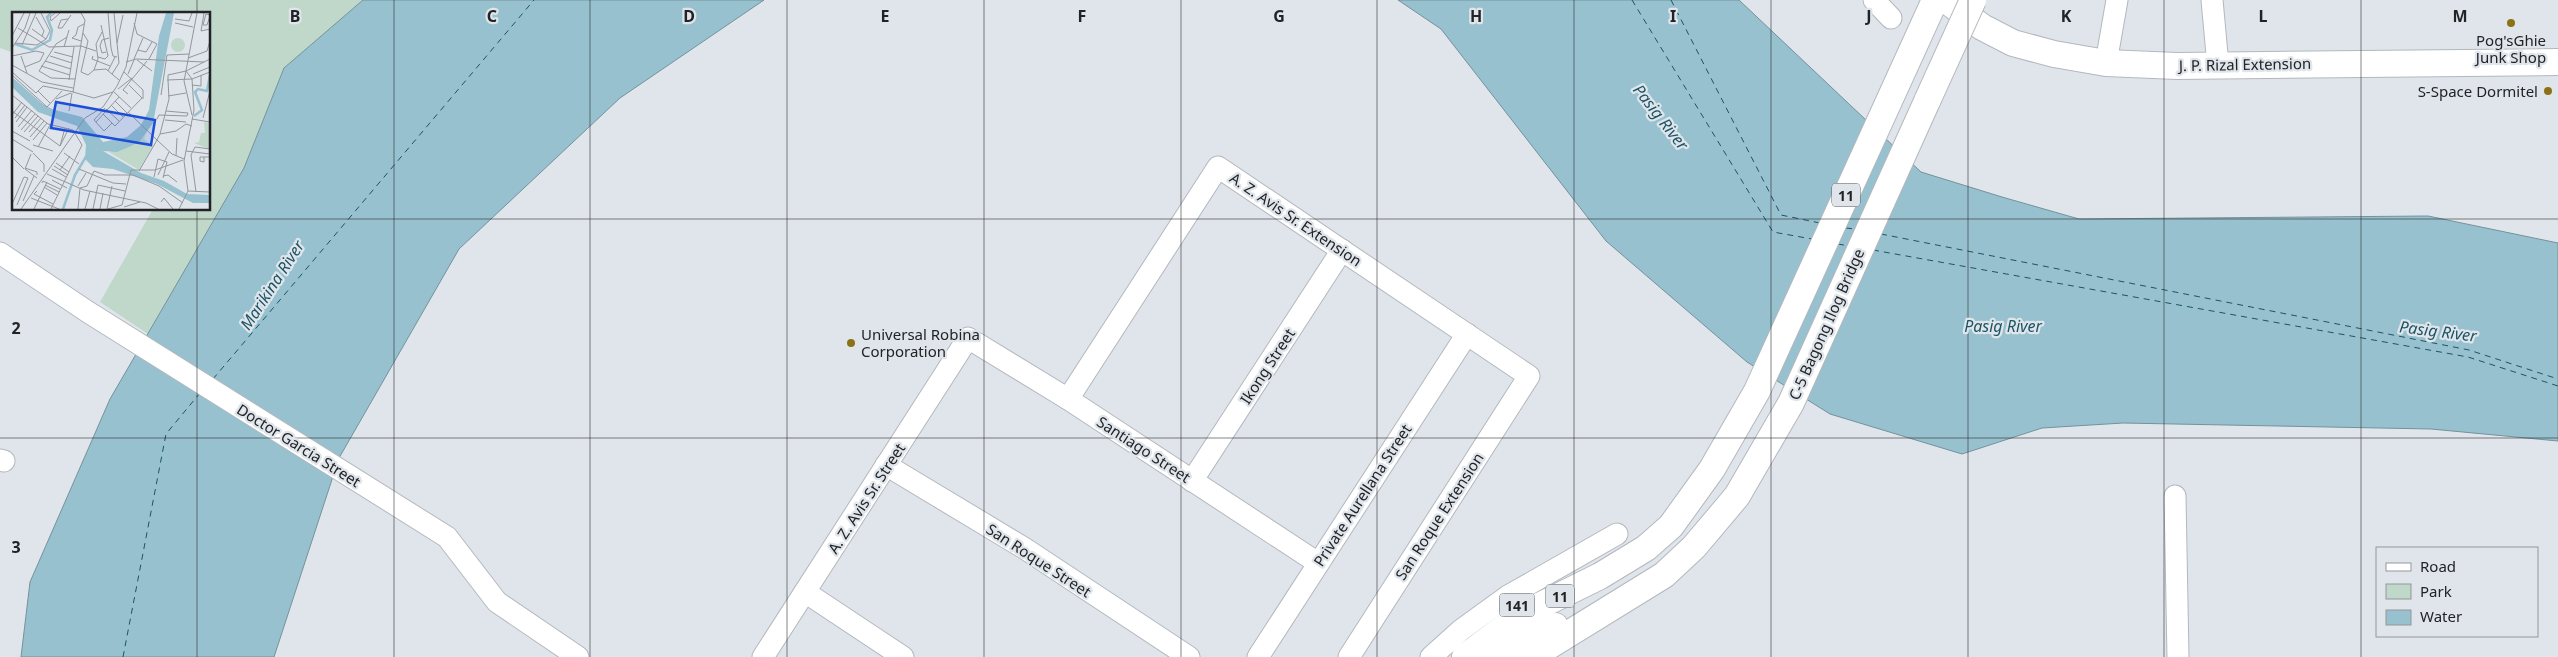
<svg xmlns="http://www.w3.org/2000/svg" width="2558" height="657" font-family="'Noto Sans',sans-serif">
  <rect width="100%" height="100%" fill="#dfe5eb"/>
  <path fill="#c0d8ca" d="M 0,0 L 363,0 L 284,68 L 244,168 L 148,334 L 100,302 L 153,209 L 209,209 L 209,14 L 14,14 L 14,53 L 0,48 Z"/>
  <g fill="#97c1ce" stroke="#74929b">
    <path d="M 363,0 L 764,0 L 620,98 L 459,249 L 339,458 L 274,657 L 21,657 L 30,582 L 110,399 L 244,168 L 284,68 Z"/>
    <path d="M 1398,0 L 1739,0 L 1921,172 L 2002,197 L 2079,219 L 2428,216 L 2558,243 L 2558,441 L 2431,429 L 2123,423 L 2042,428 L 1962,454 L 1830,414 L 1747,362 L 1606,241 L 1441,29 Z"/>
  </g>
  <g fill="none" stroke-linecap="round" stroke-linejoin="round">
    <g stroke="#1c5464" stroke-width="1" stroke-dasharray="6 5" stroke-linecap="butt">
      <path d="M 1632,0 L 1773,232 L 1812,239"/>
      <path d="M 1671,0 L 1781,215 L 1820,223"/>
      <path d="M 1846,228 L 1855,229"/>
      <path d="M 1881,234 L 2469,350 L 2558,379"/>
      <path d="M 1838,244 L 1849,246"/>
      <path d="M 1873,250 L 2468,357 L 2558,386"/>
      <path d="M 213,379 L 534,0"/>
      <path d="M 123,657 L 166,434 L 200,393"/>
    </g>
    <defs>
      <g id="minor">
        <path d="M 1874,0 L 1891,18"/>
        <path d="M 2212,0 L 2218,65"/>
        <path d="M 2106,63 L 2117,0"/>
        <path d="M 0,253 L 88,312 L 447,537 L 497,602 L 578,657"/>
        <path d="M 1068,399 L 1218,167 L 1529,376 L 1349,657"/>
        <path d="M 0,460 L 4,461"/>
        <path d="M 886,465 L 1024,548 L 1189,657"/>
        <path d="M 1192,481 L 1342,250"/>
        <path d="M 2175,496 L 2178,657"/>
        <path d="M 805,592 L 903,657"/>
        <path d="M 763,657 L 968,338 L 1068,399 L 1318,563"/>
        <path d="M 1258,657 L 1467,334"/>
        <path d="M 1431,657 L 1461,630 L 1508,596 L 1617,534"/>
      </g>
      <g id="major">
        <path d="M 1946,0 L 1982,27 L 2013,43 L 2054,54 L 2106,63 L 2177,66 L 2558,62"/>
        <path d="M 1465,657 L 1521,615 L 1600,576 L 1646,548 L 1671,526 L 1712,469 L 1757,391 L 1935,0"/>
        <path d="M 1495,657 L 1540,631 L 1555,626"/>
        <path d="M 1531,657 L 1664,575 L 1694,547 L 1737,496 L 1791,403 L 1928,99"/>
      </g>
    </defs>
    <use href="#minor" stroke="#b3b8be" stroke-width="23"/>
    <use href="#major" stroke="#b3b8be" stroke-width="28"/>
    <use href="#minor" stroke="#fff" stroke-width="21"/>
    <use href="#major" stroke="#fff" stroke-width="26"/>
    <defs>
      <path id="major-bridge" d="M 1928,99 L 1973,0"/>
    </defs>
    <use href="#major-bridge" stroke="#b3b8be" stroke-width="28" stroke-linecap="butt"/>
    <use href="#major-bridge" stroke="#fff" stroke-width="26"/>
  </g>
  <path fill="none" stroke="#212325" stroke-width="1" stroke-opacity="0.55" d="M 197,0 L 197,14M 394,0 L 394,657M 590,0 L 590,657M 787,0 L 787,657M 984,0 L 984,657M 1181,0 L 1181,657M 1377,0 L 1377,657M 1574,0 L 1574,657M 1771,0 L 1771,657M 1968,0 L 1968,657M 2164,0 L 2164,657M 2361,0 L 2361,657M 197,209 L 197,657M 0,219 L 2558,219M 0,438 L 2558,438"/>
  <g fill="#8c7215" stroke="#dfe5eb" stroke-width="2">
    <circle cx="2511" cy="23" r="5"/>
    <circle cx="2548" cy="91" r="5"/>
    <circle cx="851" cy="343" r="5"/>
  </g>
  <g text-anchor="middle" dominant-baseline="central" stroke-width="4.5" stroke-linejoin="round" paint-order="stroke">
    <g fill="#dfe5eb" stroke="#5a5d60" stroke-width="1">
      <rect x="1832" y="183.5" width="28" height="23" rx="4"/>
      <rect x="1546" y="584.5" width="28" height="23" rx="4"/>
      <rect x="1499.5" y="593.5" width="35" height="23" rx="4"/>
    </g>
    <g font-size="14" font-weight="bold" fill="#212325">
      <text x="1846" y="195">11</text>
      <text x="1560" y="596">11</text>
      <text x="1517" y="605">141</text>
    </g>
    <g font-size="15" fill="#212325" stroke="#dfe5eb">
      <text x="2511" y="40">Pog'sGhie<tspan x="2511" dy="17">Junk Shop</tspan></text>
      <text x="2538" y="91" text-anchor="end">S-Space Dormitel</text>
      <text x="861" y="334" text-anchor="start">Universal Robina<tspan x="861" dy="17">Corporation</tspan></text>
    </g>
    <g font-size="15" fill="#212325" stroke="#dfe5eb">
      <text transform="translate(2245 64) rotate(-1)">J. P. Rizal Extension</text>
      <text transform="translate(1296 219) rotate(34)">A. Z. Avis Sr. Extension</text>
      <text transform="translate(1826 324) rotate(-66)">C-5 Bagong Ilog Bridge</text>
      <text transform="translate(1267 366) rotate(-57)">Ikong Street</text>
      <text transform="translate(299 445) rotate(32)">Doctor Garcia Street</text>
      <text transform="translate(1144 449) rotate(33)">Santiago Street</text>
      <text transform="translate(1362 495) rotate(-57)">Private Aurellana Street</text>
      <text transform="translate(866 498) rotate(-57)">A. Z. Avis Sr. Street</text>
      <text transform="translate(1439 516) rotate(-57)">San Roque Extension</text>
      <text transform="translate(1039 560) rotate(33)">San Roque Street</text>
    </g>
    <g font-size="16" font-style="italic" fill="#1c5464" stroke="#dfe5eb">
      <text transform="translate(1661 117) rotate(52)">Pasig River</text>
      <text transform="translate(272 285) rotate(-57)">Marikina River</text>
      <text x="2003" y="326">Pasig River</text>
      <text transform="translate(2438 331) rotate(7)">Pasig River</text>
    </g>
  </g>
  <g transform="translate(12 12)">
    <rect width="198" height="198" fill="#dfe5eb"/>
    <path d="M159 33a7 7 0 1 1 14 0a7 7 0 1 1-14 0ZM 192,110 L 197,111 L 197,137 L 182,131 L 187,130 L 189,121 L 193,121 ZM 135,119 L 132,127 L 141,133 L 127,158 L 97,140 L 128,129 Z" fill="#c0d8ca"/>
    <path d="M 154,1 L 162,1 L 141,111 L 128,129 L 119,134 L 105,140 L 91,139 L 129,161 L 152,169 L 175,182 L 197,183 L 197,191 L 181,191 L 145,172 L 101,157 L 81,155 L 73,147 L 74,133 L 65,114 L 26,100 L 0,75 L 0,65 L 35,96 L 70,105 L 91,130 L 115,125 L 129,113 L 137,98 L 147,24 Z" fill="#97c1ce"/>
    <path fill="none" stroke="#97c1ce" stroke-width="2.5" d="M 3,32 L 20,38 L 38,28 L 40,18 L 35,5 L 39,1M 148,46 L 160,1M 0,71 L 16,87 L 67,111M 182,104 L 190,98 L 183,80 L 186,77 L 195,79 L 198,63M 71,112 L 76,125 L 94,136 L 116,132 L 135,115 L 141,99 L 147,50M 72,117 L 81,146 L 117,159M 120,160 L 149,170 L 180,188 L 198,187M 51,197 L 63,163 L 75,143"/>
    <path fill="none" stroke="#93979c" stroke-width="1" d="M 43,1 L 38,5 L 39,9 L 48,1M 69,1 L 73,8 L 61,80 L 82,86 L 101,80M 96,1 L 99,36 L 101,44 L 105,45M 192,1 L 189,19 L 198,17M 198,3 L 194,2 L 191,13 L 195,13 L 198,4M 24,5 L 32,19 L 30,24M 56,7 L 49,8 L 46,16 L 50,16 L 59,3M 163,7 L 177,9 L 180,1M 122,11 L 125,22 L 145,32 L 137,47M 163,11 L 181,15M 6,16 L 37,35M 20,17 L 34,27M 0,24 L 12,1M 55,25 L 44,32 L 27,59 L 39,66 L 63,67M 69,29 L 60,26 L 64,23 L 66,15 L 72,12M 3,31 L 25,33 L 34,27 L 38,19 L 29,1M 105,31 L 111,3M 10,33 L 24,1M 37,35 L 69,34 L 84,39M 52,35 L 57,18M 0,36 L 13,16 L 18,1M 126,38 L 134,40 L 140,30M 42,40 L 61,45M 94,40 L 90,41 L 88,34 L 90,28 L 97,26M 0,44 L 24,39 L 32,41M 9,44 L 15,61M 38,44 L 60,51M 81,44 L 80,47 L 98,54M 86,45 L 93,47 L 96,44 L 89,13M 176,46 L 195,39 L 198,29M 122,47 L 131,26M 125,48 L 140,59M 33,49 L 59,57M 114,50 L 124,47 L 192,50M 0,53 L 30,70 L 61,76M 29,54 L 58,63M 13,55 L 28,49 L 32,41M 82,58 L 94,57 L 107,68M 96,59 L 103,45M 174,59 L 198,47M 0,60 L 24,81 L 31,74M 69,60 L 76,63 L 82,58 L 86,47 L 84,32 L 90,20M 69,60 L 76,29 L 71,21M 112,60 L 131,78 L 131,87M 100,62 L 107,51 L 102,1M 116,62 L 122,48M 181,62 L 198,55M 0,63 L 35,95 L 50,79M 57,68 L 62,35M 155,68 L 180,67 L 198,60M 156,68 L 156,63 L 174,59M 117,73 L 130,86M 180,73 L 189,74 L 189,63M 31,74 L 62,80M 106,77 L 120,66M 26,79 L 38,91M 102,80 L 119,96M 116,82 L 111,78 L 135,49M 0,83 L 36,112 L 61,118 L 70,133 L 39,197M 149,83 L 155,43 L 177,42M 156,84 L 174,81M 44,87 L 59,81M 103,89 L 115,101M 99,93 L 111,105M 93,96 L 82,108 L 92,119 L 100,111M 94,97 L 107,109M 0,99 L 48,134 L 57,116M 57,99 L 60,81M 154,99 L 176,101M 116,100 L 145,128 L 127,159M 91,102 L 103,114 L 130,86M 0,103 L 10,90M 180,103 L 172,69 L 185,1M 3,106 L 13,93M 191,106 L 198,79M 145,107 L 147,103 L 175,104 L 176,101M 180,107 L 198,110M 153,108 L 174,110M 4,110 L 15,95M 84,110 L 107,85M 6,115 L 20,98M 9,118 L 23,102M 0,119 L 18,129M 12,120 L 26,104M 17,120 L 29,106M 148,122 L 157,87 L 156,68M 18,125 L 32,109M 0,127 L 21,140M 21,128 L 35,111M 21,133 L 41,139M 48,134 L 53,116M 26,135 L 38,113M 174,139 L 198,142M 21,141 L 32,152 L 32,160M 52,141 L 67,152M 164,144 L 165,126M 0,145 L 12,157M 192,145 L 192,150 L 188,149 L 188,145 L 198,145M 172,147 L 160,142 L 145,128 L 148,122 L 164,119 L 174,112 L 180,114M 44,151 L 57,160M 42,154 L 56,163M 13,156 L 25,160 L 25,163M 13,157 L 19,142M 13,157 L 25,166M 40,157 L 54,165M 67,157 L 101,171 L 114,172M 48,158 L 58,144M 35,162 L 72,178 L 134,191 L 146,197M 146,163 L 157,140M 151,164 L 156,163 L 165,170M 142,165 L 146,147 L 155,150 L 151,166M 40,168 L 55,176M 30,171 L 31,169 L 48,177M 33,173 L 47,180M 66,174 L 74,161M 32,175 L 45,183M 25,179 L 22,182 L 41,192M 176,179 L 198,180M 184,180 L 179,143 L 183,135 L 198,137M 19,186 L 47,197M 11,189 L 22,164M 1,190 L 12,165 L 16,166M 149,190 L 152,186 L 161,197M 5,193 L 16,166M 112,195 L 128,190M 9,197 L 73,106 L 91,95 L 105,74 L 114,55 L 125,1M 22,197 L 35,170M 66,197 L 68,176 L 75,174 L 82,159 L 93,163 L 121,163 L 147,174 L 171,191M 73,197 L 78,179M 81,197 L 86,173 L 113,179M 88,197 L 91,181M 95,197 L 100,174M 96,197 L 110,193 L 119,158 L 143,158 L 171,148M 167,197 L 176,179 L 172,149 L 182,98 L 180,67 L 174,59"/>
    <path fill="#1d4ed8" fill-opacity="0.15" stroke="#1d4ed8" stroke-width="2.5" d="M 44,90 L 143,108 L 139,133 L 39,116 Z"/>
    <rect width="198" height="198" fill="none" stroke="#212325" stroke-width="2.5"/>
  </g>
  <g font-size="16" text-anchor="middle" font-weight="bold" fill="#212325" stroke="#dfe5eb" stroke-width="4.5" stroke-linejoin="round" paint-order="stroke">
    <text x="295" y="22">B</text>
    <text x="492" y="22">C</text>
    <text x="689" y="22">D</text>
    <text x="885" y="22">E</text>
    <text x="1082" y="22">F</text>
    <text x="1279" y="22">G</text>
    <text x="1476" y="22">H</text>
    <text x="1673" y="22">I</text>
    <text x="1869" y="22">J</text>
    <text x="2066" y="22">K</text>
    <text x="2263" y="22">L</text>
    <text x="2460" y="22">M</text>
    <text x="16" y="334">2</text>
    <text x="16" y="553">3</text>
  </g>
  <rect x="2376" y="547" width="162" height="90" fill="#dfe5eb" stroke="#93979c"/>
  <rect x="2386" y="563" width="25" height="8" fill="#ffffff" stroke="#93979c"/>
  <text x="2420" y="572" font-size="15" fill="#212325">Road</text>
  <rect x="2386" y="584" width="25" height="15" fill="#c0d8ca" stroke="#93979c"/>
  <text x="2420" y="597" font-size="15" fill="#212325">Park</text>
  <rect x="2386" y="610" width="25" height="15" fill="#97c1ce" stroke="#93979c"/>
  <text x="2420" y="622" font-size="15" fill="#212325">Water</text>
</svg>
